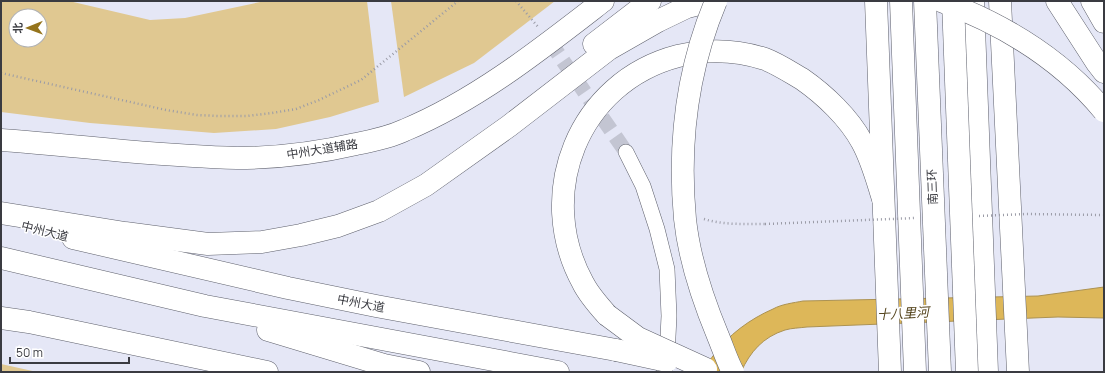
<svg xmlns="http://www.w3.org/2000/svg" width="1105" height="373" font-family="Manrope,'Noto Sans SC',sans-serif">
  <rect width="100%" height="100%" fill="#e5e7f6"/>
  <g fill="#e0c891" fill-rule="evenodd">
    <path d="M 1,1 L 69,1 L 150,20 L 185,18 L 265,1 L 367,1 L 379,102 L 330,117 L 276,129 L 214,133 L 90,123 L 1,112 ZM 16,16 L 40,16 L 40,40 L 16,40 Z"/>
    <path d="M 391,1 L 555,1 L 474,63 L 404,97 Z"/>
    <path d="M 1,364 L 37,372 L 1,372 Z"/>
  </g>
  <path fill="#ddb759" stroke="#ac9252" d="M 1104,287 L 1104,318 L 1058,317 L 807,327 C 799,328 792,328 785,330 C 763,337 750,352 741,372 L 704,372 C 705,366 709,361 713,356 C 728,335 750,319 773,309 C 782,304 793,303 803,301 L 1038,296 Z"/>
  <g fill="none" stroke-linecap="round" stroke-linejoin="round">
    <path stroke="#c3c5d2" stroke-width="15" stroke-dasharray="15 8" stroke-linecap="butt" d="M 550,42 L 626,152"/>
    <defs>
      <path id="minor" d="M 626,152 L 643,186 L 657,229 L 667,269 L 669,316 L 667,357 L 664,372"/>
      <g id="primary">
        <path d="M 1,140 C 42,143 83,147 124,151 C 161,154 199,157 237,158 C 276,158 317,153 356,144 C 372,141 390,137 405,130 C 477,100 541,49 603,1"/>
        <path d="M 1,318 L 29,322 L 267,372"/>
      </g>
      <g id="trunk">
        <path d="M 876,1 L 890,372"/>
        <path d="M 901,1 L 915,372"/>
        <path d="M 973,1 L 987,372"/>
        <path d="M 1000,1 C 1005,125 1013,248 1018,372"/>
        <path d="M 1057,1 L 1097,63 L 1104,72"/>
        <path d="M 1092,1 L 1104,22"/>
        <path d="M 594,44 L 650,1"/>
        <path d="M 1,213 L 125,233 L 208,244 L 262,242 L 301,235 L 338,226 L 379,211 L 426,185 L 509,126 L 609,49 L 658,21 L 687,7 L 710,1"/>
        <path d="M 73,238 L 288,288 L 376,306 L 616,350"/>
        <path d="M 1,258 L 205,306 L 558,372"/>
        <path d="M 607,315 C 598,305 589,295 583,283 C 534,194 578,82 678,56 C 706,49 737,50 765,59 C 778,64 790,72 802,79 C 825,95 849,118 862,142 C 872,160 877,180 883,199"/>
        <path d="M 268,330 L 384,365 L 419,372"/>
      </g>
    </defs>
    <use href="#minor" stroke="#5e606c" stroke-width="16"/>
    <use href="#primary" stroke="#5e606c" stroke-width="23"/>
    <use href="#trunk" stroke="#5e606c" stroke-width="23"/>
    <g stroke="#9a9ba6" stroke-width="2.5" stroke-dasharray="1 3" stroke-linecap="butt">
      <path d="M 516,1 L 539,28"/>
      <path d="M 1,73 L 166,110 L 197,115 L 219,116 L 247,116 L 272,113 L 296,109 L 319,100 L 361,80 L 458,1"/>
      <path d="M 704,219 C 723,225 744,224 765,224"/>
    </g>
    <use href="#minor" stroke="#fff" stroke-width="15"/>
    <use href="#primary" stroke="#fff" stroke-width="22"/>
    <use href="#trunk" stroke="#fff" stroke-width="22"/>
    <defs>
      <g id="trunk-bridge">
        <path d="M 716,1 C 687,70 678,144 685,219 C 689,257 703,300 718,336 C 723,348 727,361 733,372"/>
        <path d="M 925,1 L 940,372"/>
        <path d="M 941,1 C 1003,24 1062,60 1104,111"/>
        <path d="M 953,1 L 967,372"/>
        <path d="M 607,315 L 638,338 L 706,369"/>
        <path d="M 616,350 L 667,361"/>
      </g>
    </defs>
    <use href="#trunk-bridge" stroke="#5e606c" stroke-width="23" stroke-linecap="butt"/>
    <g stroke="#9a9ba6" stroke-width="2.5" stroke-dasharray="1 3" stroke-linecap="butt">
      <path d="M 979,216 L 1026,214 L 1104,215"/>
      <path d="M 765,224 L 916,218"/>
    </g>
    <use href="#trunk-bridge" stroke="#fff" stroke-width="22"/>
  </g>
  <g text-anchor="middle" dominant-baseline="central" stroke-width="3" stroke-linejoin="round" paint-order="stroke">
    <g font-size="12" fill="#3a3b41" stroke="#fff">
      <text transform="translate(322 149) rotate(-9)">中州大道辅路</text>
      <text transform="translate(932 187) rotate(-92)">南三环</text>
      <text transform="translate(45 231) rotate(14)">中州大道</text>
      <text transform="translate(361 303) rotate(11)">中州大道</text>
    </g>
    <g font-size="13" font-style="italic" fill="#574720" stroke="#fff">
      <text transform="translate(903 313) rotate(-3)">十八里河</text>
    </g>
  </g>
  <rect width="1105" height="373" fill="none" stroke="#3a3b41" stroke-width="4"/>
  <g transform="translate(28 28) rotate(269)"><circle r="19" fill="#ffffff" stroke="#b0b1b3"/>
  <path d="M0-3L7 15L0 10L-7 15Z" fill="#95741c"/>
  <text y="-6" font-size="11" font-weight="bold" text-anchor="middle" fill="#3a3b41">北</text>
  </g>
  <path d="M10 357v6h119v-6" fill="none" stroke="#3a3b41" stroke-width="2"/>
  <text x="16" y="357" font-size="12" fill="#3a3b41" stroke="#ffffff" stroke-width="3" paint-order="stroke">50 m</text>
</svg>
